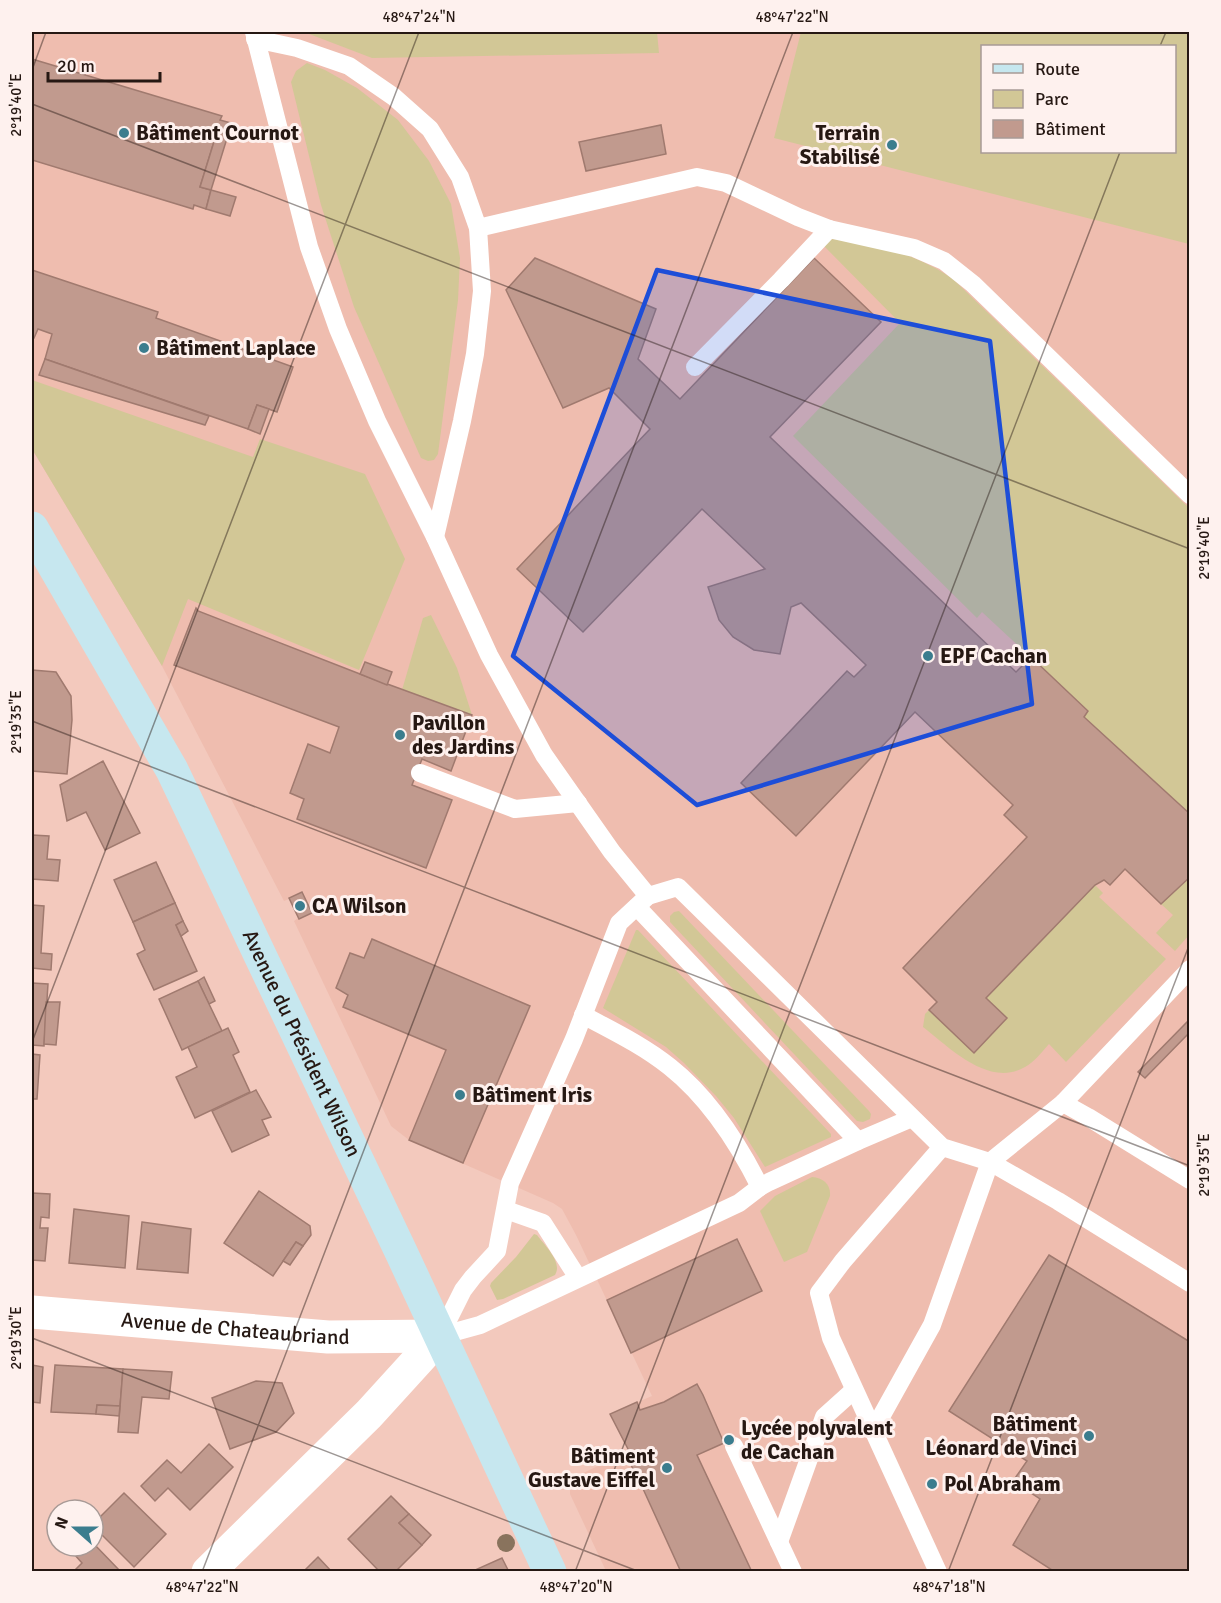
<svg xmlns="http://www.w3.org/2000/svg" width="1221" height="1603" font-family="Signika,sans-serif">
  <rect width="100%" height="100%" fill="#f3c9bd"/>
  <path fill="#efbdaf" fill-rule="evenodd" d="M 32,32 L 1189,32 L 1189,1571 L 606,1571 L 570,1494 L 570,1487 L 573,1481 L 577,1476 L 629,1451 L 610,1414 L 652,1396 L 576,1235 L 562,1209 L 553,1203 L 409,1140 L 391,1126 L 294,921 L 298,918 L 289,899 L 284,901 L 162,666 L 32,449 ZM 982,46 L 1174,46 L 1174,152 L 982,152 Z"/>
  <g fill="#d2c796" fill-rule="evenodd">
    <path d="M 304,32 L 657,32 L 659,53 L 372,58 Z"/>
    <path d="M 801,32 L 1189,32 L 1189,244 L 774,138 ZM 1174,46 L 1174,152 L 982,152 L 982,46 Z"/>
    <path d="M 307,63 L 325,70 L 357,88 L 398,120 L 429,161 L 451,204 L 460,258 L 458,300 L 438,454 L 434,460 L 428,461 L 421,458 L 354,307 L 321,205 L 291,82 L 296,71 Z"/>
    <path d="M 828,239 C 869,239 920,256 953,279 L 1189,508 L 1189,814 L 1084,717 L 1088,711 L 982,612 L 977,618 L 793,436 L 900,323 L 824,246 Z"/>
    <path d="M 32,380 L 253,457 L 260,439 L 365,474 L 405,559 L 359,670 L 188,599 L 162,666 L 32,449 Z"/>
    <path d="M 431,615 L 457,668 L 472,715 L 402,690 L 423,618 Z"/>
    <path d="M 1189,877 L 1189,935 L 1175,951 L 1156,933 L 1173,915 L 1161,904 Z"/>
    <path d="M 1095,885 L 1103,893 L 1099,897 L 1166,959 L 1066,1062 L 1049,1044 C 1042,1052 1034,1062 1025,1067 C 989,1088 950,1048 923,1027 L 925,1014 L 929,1010 L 974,1053 L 1007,1018 L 986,998 Z"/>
    <path d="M 679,911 L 869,1111 L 871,1114 L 870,1119 L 863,1122 L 857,1121 L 670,922 L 670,916 L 674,912 Z"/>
    <path d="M 636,930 L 638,930 L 831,1134 L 831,1137 L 765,1167 L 734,1118 L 716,1096 L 684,1063 L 666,1047 L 603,1008 Z"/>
    <path d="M 812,1177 C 823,1178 831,1184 830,1196 L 807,1252 L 784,1262 L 760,1211 L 775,1196 Z"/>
    <path d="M 534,1234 L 537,1235 C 545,1246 563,1262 555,1275 L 503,1299 L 497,1300 L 490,1286 L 491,1283 L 516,1257 Z"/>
  </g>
  <g fill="#c19a8e" stroke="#a07a6f" stroke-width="1.5">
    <path d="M 32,59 L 222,116 L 220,120 L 231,123 L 228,135 L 217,132 L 200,187 L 211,190 L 206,209 L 194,205 L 193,209 L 32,160 Z"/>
    <path d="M 661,125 L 666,154 L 586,171 L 579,142 Z"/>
    <path d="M 217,132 L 228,135 L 211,190 L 200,187 Z"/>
    <path d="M 211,190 L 236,197 L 230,216 L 206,209 Z"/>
    <path d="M 535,258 L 656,309 L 638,359 L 680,399 L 814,258 L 881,322 L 770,437 L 1016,672 L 1031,657 L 1088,711 L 1084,717 L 1190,814 L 1190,877 L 1161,904 L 1125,869 L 1110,885 L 1104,880 L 1095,885 L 986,998 L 1007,1018 L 974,1053 L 929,1010 L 937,1002 L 903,968 L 1027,837 L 1004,815 L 1013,805 L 915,712 L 796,836 L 741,783 L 847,671 L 854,677 L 866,665 L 801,603 L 791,607 L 780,654 L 754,650 L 733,637 L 719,620 L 708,587 L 765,569 L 702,509 L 583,632 L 517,569 L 650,429 L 609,388 L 563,408 L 506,290 Z"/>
    <path d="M 32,270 L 158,312 L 156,318 L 293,367 L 277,412 L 257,405 L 248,429 L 45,359 L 52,334 L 38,329 L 34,338 L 32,337 Z"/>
    <path d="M 45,359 L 209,416 L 205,425 L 39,375 Z"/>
    <path d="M 257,405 L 269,409 L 260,434 L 248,429 Z"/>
    <path d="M 196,608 L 198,611 L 360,674 L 472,715 L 451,771 L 422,759 L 412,785 L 452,800 L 426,868 L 297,819 L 304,799 L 290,793 L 308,744 L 330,753 L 339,727 L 174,665 Z"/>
    <path d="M 365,662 L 392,672 L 387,685 L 360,674 Z"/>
    <path d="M 32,670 L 56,672 L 71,696 L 72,720 L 67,774 L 32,771 Z"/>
    <path d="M 103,761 L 140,833 L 105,850 L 86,812 L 67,821 L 60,785 Z"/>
    <path d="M 32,835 L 49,836 L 47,859 L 60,860 L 58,881 L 32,879 Z"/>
    <path d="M 156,862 L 175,903 L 133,922 L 114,880 Z"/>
    <path d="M 302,892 L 312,913 L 299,919 L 289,898 Z"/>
    <path d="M 175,903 L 183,921 L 176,925 L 197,971 L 154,990 L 137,954 L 145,950 L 133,922 Z"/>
    <path d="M 32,905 L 44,906 L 41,953 L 52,954 L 51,970 L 32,968 Z"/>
    <path d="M 183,921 L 188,931 L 181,936 L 176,925 Z"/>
    <path d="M 372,939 L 530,1006 L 463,1163 L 409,1140 L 446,1050 L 343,1007 L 348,995 L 336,988 L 350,953 L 364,958 Z"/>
    <path d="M 204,977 L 215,1001 L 209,1004 L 198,981 Z"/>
    <path d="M 198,981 L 222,1031 L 182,1050 L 159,999 Z"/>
    <path d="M 32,983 L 48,984 L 44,1046 L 32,1045 Z"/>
    <path d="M 46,1002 L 60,1002 L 56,1045 L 44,1044 Z"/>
    <path d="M 1189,1020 L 1190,1032 L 1145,1078 L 1138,1072 Z"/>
    <path d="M 228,1028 L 239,1052 L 233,1055 L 250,1092 L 195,1118 L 176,1077 L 197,1067 L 188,1047 Z"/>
    <path d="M 32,1054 L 40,1055 L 37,1099 L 32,1099 Z"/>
    <path d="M 256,1090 L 271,1117 L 262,1120 L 269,1135 L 232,1152 L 212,1111 Z"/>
    <path d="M 259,1191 L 310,1226 L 311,1235 L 303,1246 L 296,1242 L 273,1276 L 224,1243 Z"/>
    <path d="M 32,1193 L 50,1194 L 49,1218 L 41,1217 L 40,1228 L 48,1228 L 45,1261 L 32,1260 Z"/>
    <path d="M 74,1209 L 129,1216 L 125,1268 L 69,1263 Z"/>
    <path d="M 142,1222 L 191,1229 L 188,1273 L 137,1269 Z"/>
    <path d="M 737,1239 L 762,1291 L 631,1353 L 607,1300 Z"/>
    <path d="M 296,1242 L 303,1246 L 290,1265 L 283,1261 Z"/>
    <path d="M 1049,1255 L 1190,1342 L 1190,1572 L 1055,1572 L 1013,1545 L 1040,1499 L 1013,1481 L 1027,1461 L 949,1411 Z"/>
    <path d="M 32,1365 L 43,1367 L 40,1403 L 32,1402 Z"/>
    <path d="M 55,1365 L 123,1369 L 120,1406 L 97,1405 L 96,1414 L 51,1412 Z"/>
    <path d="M 123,1369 L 172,1372 L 169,1399 L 142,1397 L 138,1433 L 118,1432 Z"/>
    <path d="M 256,1381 L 282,1383 L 294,1413 L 276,1432 L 230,1449 L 212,1398 Z"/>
    <path d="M 697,1384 L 703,1395 L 724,1443 L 697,1455 L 752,1572 L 681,1572 L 639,1480 L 625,1454 L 629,1451 L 610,1414 L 637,1402 L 640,1410 L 664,1402 Z"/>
    <path d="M 97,1405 L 120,1406 L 119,1416 L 96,1414 Z"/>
    <path d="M 209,1444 L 233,1467 L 190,1510 L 168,1488 L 155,1501 L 141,1486 L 167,1460 L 181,1473 Z"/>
    <path d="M 124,1493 L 166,1534 L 134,1567 L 93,1526 L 93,1524 Z"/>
    <path d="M 391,1496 L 409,1514 L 399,1523 L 422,1545 L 395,1572 L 380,1572 L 348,1539 Z"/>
    <path d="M 409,1514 L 431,1535 L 422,1545 L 399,1523 Z"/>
    <path d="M 93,1543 L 121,1572 L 73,1572 L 82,1563 L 74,1554 L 81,1546 L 93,1546 Z"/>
    <path d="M 318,1557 L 332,1572 L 303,1572 Z"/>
    <path d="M 502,1558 L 509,1572 L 476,1572 L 475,1570 Z"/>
  </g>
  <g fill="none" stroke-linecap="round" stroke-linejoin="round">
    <g stroke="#fff" stroke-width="18">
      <path d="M 254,32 L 309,247 L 338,329 L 377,421 L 435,537 L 489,655 L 544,755 L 612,852 L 648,896"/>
      <path d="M 255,39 L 297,48 L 349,66 L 394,97 L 430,129 L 460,177 L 478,228 L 482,291 L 475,354 L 462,421 L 435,537"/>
      <path d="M 478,228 L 697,177 L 726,183 L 798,217 L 829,229"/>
      <path d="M 695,367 L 781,280 L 829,229 L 914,248 L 944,261 L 973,284 L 1190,495"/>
      <path d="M 420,773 L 515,809 L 578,803"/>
      <path d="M 637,907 L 858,1141"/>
      <path d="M 583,1015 C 613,1031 644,1046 670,1067 C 709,1098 738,1143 760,1187"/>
      <path d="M 1063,1103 L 1088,1117 L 1190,1180"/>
      <path d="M 506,1210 L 543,1223 L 578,1278"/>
      <path d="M 440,1336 L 463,1290 L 473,1277 L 497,1251 L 510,1183 L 574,1039 L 619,923 L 648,896 L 678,887 L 942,1147 L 990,1162 L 1058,1201 L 1190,1283"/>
      <path d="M 440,1336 L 480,1325 L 739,1203 L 760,1187 L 769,1182 L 858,1141 L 912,1118"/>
      <path d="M 873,1431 L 932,1325 L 990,1162 L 1063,1103 L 1190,969"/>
      <path d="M 734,1446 L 793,1572"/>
      <path d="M 779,1542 L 824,1417 L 854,1390"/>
      <path d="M 938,1572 L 831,1338 L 819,1293 L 843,1261 L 942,1147"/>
    </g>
    <g stroke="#fff" stroke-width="33">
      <path id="s1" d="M 32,1312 L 328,1337 L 440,1336"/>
      <path d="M 208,1572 L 369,1414 L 440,1336"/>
    </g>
    <path stroke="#c6e7ef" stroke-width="33" id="s2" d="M 32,528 L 172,770 L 402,1254 L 550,1572"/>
  </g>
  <circle fill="#89735d" cx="506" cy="1543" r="9"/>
  <path fill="#1d4ed8" fill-opacity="0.2" stroke="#1d4ed8" stroke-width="4.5" stroke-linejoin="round" d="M 657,270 L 990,341 L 1032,704 L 697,805 L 513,656 Z"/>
  <path fill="none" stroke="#261813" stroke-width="1.5" stroke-opacity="0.45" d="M 1160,46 L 1166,32M 32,70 L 46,32M 32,104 L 1190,549M 32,721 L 1190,1166M 32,1042 L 419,32M 32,1338 L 640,1572M 202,1572 L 793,32M 575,1572 L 1120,152M 948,1572 L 1190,943"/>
  <g fill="#3b7d8e" stroke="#fef1ee" stroke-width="2">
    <circle cx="124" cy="133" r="6"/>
    <circle cx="892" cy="145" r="6"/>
    <circle cx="144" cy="348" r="6"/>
    <circle cx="928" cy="656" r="6"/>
    <circle cx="400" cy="735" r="6"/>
    <circle cx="300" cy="906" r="6"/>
    <circle cx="460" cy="1095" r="6"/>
    <circle cx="1089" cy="1436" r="6"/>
    <circle cx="729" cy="1440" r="6"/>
    <circle cx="667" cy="1468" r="6"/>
    <circle cx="932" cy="1484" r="6"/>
  </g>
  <g text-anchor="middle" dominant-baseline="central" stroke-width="6" stroke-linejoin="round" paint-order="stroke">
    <g font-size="21" font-weight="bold" fill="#261813" stroke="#fef1ee" text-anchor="start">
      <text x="136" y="133">Bâtiment Cournot</text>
      <text x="880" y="133" text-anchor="end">Terrain<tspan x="880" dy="24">Stabilisé</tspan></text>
      <text x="156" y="348">Bâtiment Laplace</text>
      <text x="940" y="656">EPF Cachan</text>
      <text x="412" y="723">Pavillon<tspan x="412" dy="24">des Jardins</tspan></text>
      <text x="312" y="906">CA Wilson</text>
      <text x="472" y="1095">Bâtiment Iris</text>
      <text x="1077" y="1424" text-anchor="end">Bâtiment<tspan x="1077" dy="24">Léonard de Vinci</tspan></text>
      <text x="741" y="1428">Lycée polyvalent<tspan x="741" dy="24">de Cachan</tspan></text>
      <text x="655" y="1456" text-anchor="end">Bâtiment<tspan x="655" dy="24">Gustave Eiffel</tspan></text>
      <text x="944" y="1484">Pol Abraham</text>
    </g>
    <g font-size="21" fill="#261813" stroke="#fef1ee">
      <text stroke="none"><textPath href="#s2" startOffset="582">Avenue du Président Wilson</textPath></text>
      <text stroke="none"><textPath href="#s1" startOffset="204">Avenue de Chateaubriand</textPath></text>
    </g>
  </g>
  <rect width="1221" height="1603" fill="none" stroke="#fef1ee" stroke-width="66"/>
  <rect x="981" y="45" width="195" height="108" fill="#fef1ee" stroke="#a89a96" stroke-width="1.5"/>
  <rect x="993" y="64" width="30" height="9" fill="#c6e7ef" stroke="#a89a96" stroke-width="1.5"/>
  <text x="1035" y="75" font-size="18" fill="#261813">Route</text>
  <rect x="993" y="90" width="30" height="18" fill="#d2c796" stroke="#a89a96" stroke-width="1.5"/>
  <text x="1035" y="105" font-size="18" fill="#261813">Parc</text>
  <rect x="993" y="120" width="30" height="18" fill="#c19a8e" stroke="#a89a96" stroke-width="1.5"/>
  <text x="1035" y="135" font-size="18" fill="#261813">Bâtiment</text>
  <g transform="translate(75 1528) rotate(291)"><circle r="28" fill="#fef1ee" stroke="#a89a96" stroke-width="1.5"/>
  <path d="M0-4.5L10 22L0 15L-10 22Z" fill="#3b7d8e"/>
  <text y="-9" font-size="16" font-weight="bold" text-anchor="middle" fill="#261813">N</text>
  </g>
  <path d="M48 72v9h112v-9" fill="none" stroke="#261813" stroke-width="3"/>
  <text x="57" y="72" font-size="18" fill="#261813" stroke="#fef1ee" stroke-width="4.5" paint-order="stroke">20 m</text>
  <rect x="33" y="33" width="1155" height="1537" fill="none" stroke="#261813" stroke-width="2"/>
  <g font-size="15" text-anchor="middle" fill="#261813">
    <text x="419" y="22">48°47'24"N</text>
    <text x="792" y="22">48°47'22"N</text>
    <text transform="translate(16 105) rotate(-90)" y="5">2°19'40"E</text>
    <text transform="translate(1204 548) rotate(-90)" y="5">2°19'40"E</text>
    <text transform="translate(16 722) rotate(-90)" y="5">2°19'35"E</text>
    <text transform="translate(1204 1165) rotate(-90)" y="5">2°19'35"E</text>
    <text transform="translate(16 1338) rotate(-90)" y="5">2°19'30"E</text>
    <text x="202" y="1592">48°47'22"N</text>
    <text x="576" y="1592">48°47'20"N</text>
    <text x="949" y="1592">48°47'18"N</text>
  </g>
</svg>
